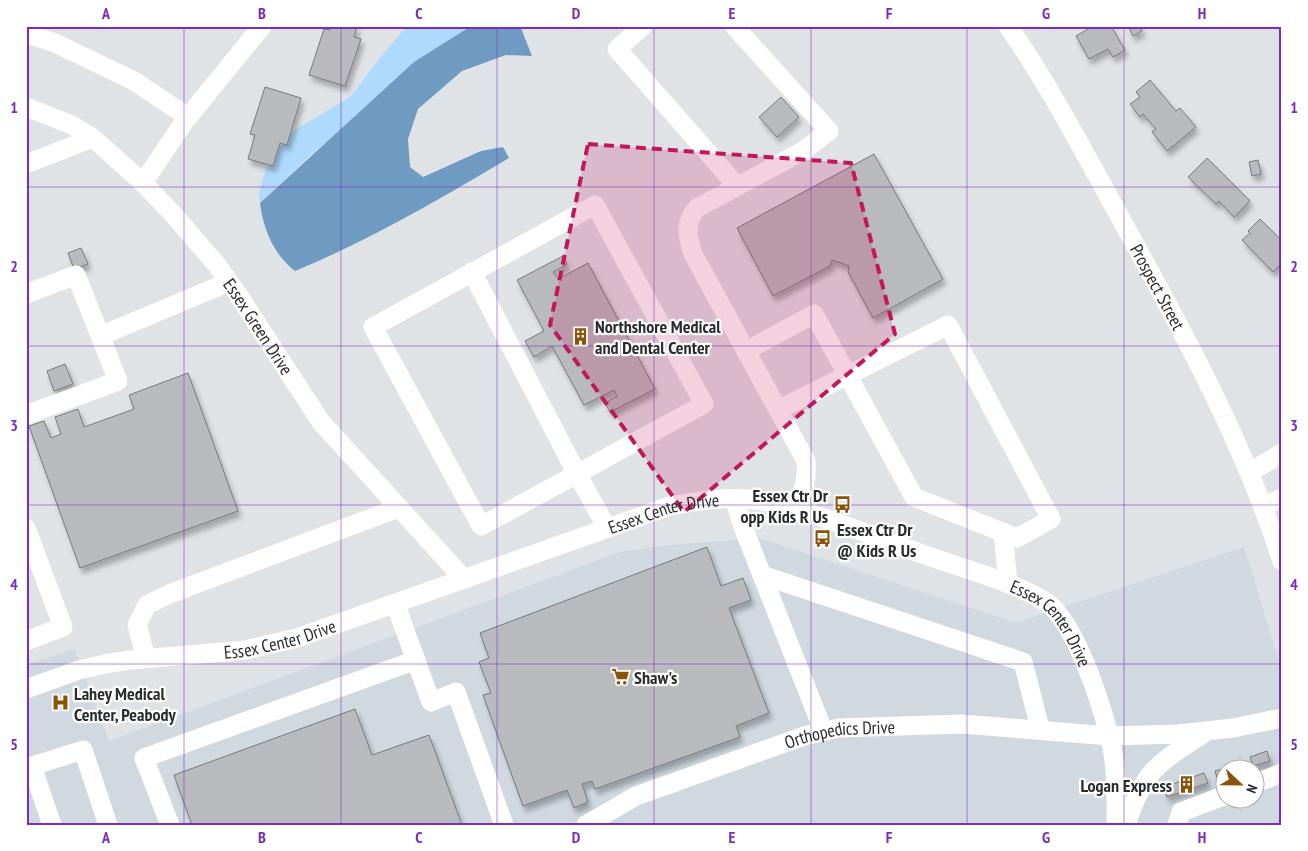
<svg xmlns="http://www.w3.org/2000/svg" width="1308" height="851" font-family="'PT Sans Narrow',sans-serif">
  <defs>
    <filter id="shadow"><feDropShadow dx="3" dy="5.5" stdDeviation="2.5" flood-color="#0004"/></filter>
  </defs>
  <rect width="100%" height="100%" fill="#e0e3e6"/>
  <path fill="#d0d8e0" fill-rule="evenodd" d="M 759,538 L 1016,623 L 1244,547 L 1282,670 L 1282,825 L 26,825 L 26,665 L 74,649 L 109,741 L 620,552 L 669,545 ZM 1226,768 L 1256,768 L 1256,798 L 1226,798 Z"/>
  <path fill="#afd9fd" d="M 407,26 L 520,26 L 521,28 L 468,28 L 314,152 L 260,203 L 259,193 L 265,172 L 275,152 L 292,132 L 351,96 L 383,54 Z"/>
  <path fill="#6f9bc2" d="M 468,28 L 521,28 L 532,56 L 506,55 L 462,71 L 418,109 L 408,139 L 410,167 L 423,177 L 481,151 L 503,147 L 509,158 C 440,199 370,240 295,271 C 274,255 263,229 260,203 L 414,62 Z"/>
  <g fill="#b8babd" stroke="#777a7c" filter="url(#shadow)">
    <path d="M 331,26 L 357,26 L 354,37 L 361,39 L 345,86 L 309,75 L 324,29 L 330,30 Z"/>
    <path d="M 1093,26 L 1111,26 L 1125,50 L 1113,57 L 1108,49 L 1089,59 L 1076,36 Z"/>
    <path d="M 1128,26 L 1140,26 L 1142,31 L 1133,36 Z"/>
    <path d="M 1150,80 L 1176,111 L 1180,108 L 1196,127 L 1167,151 L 1152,132 L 1156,129 L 1143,114 L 1140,117 L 1130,104 L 1140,97 L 1136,92 Z"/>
    <path d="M 265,87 L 301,98 L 287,145 L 280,143 L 273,166 L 248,159 L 255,135 L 250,134 Z"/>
    <path d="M 781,97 L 799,117 L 777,137 L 759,117 Z"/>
    <path d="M 874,154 L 943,279 L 873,318 L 848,272 L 849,266 L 832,260 L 830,266 L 773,296 L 737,228 Z"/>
    <path d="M 1207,158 L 1250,201 L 1234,217 L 1219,201 L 1216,204 L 1188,177 Z"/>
    <path d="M 1258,160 L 1261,174 L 1252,176 L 1249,162 Z"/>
    <path d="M 1260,219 L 1282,241 L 1282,263 L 1273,272 L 1242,240 L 1250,233 L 1248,231 Z"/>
    <path d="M 81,248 L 88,264 L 74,269 L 68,253 Z"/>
    <path d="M 563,256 L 567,264 L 553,272 L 558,279 L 588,263 L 655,389 L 610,412 L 605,403 L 617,396 L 614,390 L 584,405 L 552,346 L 534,357 L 525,341 L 544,331 L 517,280 Z"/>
    <path d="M 65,364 L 73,384 L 54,391 L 47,371 Z"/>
    <path d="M 188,373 L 238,511 L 80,568 L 29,426 L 44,421 L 51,438 L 61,434 L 55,417 L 78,409 L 84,427 L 134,409 L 129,395 Z"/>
    <path d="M 707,547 L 721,586 L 743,578 L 751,600 L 729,608 L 769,713 L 736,726 L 740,737 L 595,789 L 592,781 L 582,784 L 588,802 L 574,808 L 567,790 L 523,806 L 483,695 L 491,693 L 479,662 L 489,658 L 480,633 Z"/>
    <path d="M 355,709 L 372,755 L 429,735 L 462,825 L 192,825 L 174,775 Z"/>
    <path d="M 1267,751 L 1270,761 L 1253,766 L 1250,757 Z"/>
    <path d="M 1234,766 L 1235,768 L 1226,768 L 1226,775 L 1217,778 L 1215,771 Z"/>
    <path d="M 1204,773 L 1208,783 L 1167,797 L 1164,787 Z"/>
  </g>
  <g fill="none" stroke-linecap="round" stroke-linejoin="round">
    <g stroke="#fff" stroke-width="19">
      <path d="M 643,26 L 617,49 L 737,186"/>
      <path d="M 734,26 L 829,131 L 803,151 L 697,208 C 684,224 687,235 693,254 L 806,461 C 808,480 802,493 796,510"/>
      <path id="s1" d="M 1008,26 C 1051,88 1085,154 1121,219 C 1182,330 1243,440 1282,561"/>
      <path d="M 26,33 L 55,43 L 134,81 L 188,117"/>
      <path id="s2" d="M 26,107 L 72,125 L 93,138 L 143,183 L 172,213 L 217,265 L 237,293 L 321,422 L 464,579"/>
      <path d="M 26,164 L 93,138"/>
      <path d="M 143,183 L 184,122 L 262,26"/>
      <path d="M 472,272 L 577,474 L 481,526 L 373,327 L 595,205 L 704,404 L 577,474 L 606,526"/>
      <path d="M 26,294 L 76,275 L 118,381 L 26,415"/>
      <path d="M 100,336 L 229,282"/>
      <path d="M 746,351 L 814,314 L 914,497 L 1017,538 L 1051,519 L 948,325 L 778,410"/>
      <path d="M 1250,472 L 1282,453"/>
      <path d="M 734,499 L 745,532 L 823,730"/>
      <path d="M 1263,506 L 1282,498"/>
      <path d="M 26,528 L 63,627 L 26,641"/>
      <path d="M 1003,532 L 1008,584"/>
      <path d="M 762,575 L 1023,662 L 1040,728"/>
      <path d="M 395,603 L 431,702 L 456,692 L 504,825"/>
      <path d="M 146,658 L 137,625 L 147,605 L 169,594 L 398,508"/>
      <path id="s3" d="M 26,689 L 79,670 L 105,664 L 130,660 L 245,650 L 297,638 L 670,506 C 698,501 727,496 756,500 C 813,510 873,537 928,556 C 958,567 1032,587 1053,608 C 1078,633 1100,700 1109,735 C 1117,763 1116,796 1116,825"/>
      <path d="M 1256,783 L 1282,773"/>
      <path d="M 52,825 L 32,766 L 83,750 L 108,825"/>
      <path d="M 170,825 L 144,758 L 416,660"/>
      <path id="s4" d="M 586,825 L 636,796 L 804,736 L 839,728 L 962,724 L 1110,736 L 1179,734 L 1233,728 L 1282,718"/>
      <path d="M 1126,825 C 1144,770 1157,764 1203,734"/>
      <path d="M 1177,825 L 1181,812 L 1226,795"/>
    </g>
  </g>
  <path fill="#c2185b" fill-opacity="0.2" stroke="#c2185b" stroke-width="4" stroke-dasharray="10 6" stroke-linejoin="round" d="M 588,144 L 851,163 L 895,334 L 684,512 L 550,325 Z"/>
  <path fill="none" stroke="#7b2cbf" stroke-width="1" stroke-opacity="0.55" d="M 184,26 L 184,825M 341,26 L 341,825M 497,26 L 497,825M 654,26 L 654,825M 811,26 L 811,825M 967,26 L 967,825M 1124,26 L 1124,825M 26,187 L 1282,187M 26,346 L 1282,346M 26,505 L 1282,505M 26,664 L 1282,664"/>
  <defs>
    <symbol id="building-bare" viewBox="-9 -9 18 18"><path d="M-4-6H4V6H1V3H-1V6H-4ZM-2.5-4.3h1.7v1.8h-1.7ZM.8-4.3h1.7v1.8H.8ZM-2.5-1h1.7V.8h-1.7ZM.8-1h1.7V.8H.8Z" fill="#8b5308" stroke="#fff" stroke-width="2.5" paint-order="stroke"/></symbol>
    <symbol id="bus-bare" viewBox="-9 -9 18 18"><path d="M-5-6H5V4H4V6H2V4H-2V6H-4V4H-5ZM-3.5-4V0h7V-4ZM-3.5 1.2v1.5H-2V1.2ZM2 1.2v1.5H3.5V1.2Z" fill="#8b5308" stroke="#fff" stroke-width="2.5" paint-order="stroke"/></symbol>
    <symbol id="supermarket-bare" viewBox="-9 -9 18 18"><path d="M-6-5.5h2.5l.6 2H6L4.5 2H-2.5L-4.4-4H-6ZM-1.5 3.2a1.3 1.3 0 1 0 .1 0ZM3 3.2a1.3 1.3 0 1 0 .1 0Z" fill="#8b5308" stroke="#fff" stroke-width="2.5" paint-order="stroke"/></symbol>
    <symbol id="hospital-bare" viewBox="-9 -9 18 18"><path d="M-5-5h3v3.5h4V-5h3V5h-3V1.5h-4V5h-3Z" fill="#8b5308" stroke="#fff" stroke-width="2.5" paint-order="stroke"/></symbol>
  </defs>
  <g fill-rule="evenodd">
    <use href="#building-bare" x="568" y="324" width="25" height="25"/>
    <use href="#bus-bare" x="830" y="492" width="25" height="25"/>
    <use href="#bus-bare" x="810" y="526" width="25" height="25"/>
    <use href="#supermarket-bare" x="608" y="664" width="25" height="25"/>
    <use href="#hospital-bare" x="48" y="690" width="25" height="25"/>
    <use href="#building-bare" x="1174" y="772" width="25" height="25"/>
  </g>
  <g text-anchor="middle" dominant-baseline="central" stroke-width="4.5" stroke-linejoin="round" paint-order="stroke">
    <g font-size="18" fill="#2a2b2c" stroke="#fff">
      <text stroke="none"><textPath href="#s1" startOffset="301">Prospect Street</textPath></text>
      <text stroke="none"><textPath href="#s2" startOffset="326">Essex Green Drive</textPath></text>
      <text stroke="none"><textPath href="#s3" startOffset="665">Essex Center Drive</textPath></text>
      <text stroke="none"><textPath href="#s3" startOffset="1086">Essex Center Drive</textPath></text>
      <text stroke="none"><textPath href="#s3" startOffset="260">Essex Center Drive</textPath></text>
      <text stroke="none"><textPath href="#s4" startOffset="272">Orthopedics Drive</textPath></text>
    </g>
    <g font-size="18" font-weight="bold" fill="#2a2b2c" stroke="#fff" text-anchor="start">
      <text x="595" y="326">Northshore Medical<tspan x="595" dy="21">and Dental Center</tspan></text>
      <text x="828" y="495" text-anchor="end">Essex Ctr Dr<tspan x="828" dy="21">opp Kids R Us</tspan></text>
      <text x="837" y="529">Essex Ctr Dr<tspan x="837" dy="21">@ Kids R Us</tspan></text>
      <text x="634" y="677">Shaw's</text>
      <text x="74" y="693">Lahey Medical<tspan x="74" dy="21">Center, Peabody</tspan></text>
      <text x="1172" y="785" text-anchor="end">Logan Express</text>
    </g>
  </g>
  <rect width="1308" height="851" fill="none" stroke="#ffffff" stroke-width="55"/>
  <g transform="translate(1240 784) rotate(112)"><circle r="24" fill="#ffffff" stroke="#aaaaab"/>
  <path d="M0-4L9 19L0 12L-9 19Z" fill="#8b5308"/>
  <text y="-8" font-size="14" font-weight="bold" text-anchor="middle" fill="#2a2b2c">N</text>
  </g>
  <rect x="28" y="28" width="1252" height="796" fill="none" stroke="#7b2cbf" stroke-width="2"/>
  <g font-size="16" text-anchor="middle" font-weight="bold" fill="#7b2cbf">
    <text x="106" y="19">A</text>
    <text x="262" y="19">B</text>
    <text x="419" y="19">C</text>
    <text x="576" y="19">D</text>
    <text x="732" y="19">E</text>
    <text x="889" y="19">F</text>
    <text x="1046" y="19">G</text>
    <text x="1202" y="19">H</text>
    <text x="14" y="113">1</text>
    <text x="1294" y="113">1</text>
    <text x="14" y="272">2</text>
    <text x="1294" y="272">2</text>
    <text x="14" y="431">3</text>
    <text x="1294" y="431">3</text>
    <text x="14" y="590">4</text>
    <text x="1294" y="590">4</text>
    <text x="14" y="750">5</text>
    <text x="1294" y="750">5</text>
    <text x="106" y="843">A</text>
    <text x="262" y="843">B</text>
    <text x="419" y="843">C</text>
    <text x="576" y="843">D</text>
    <text x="732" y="843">E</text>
    <text x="889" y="843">F</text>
    <text x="1046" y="843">G</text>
    <text x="1202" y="843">H</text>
  </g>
</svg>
